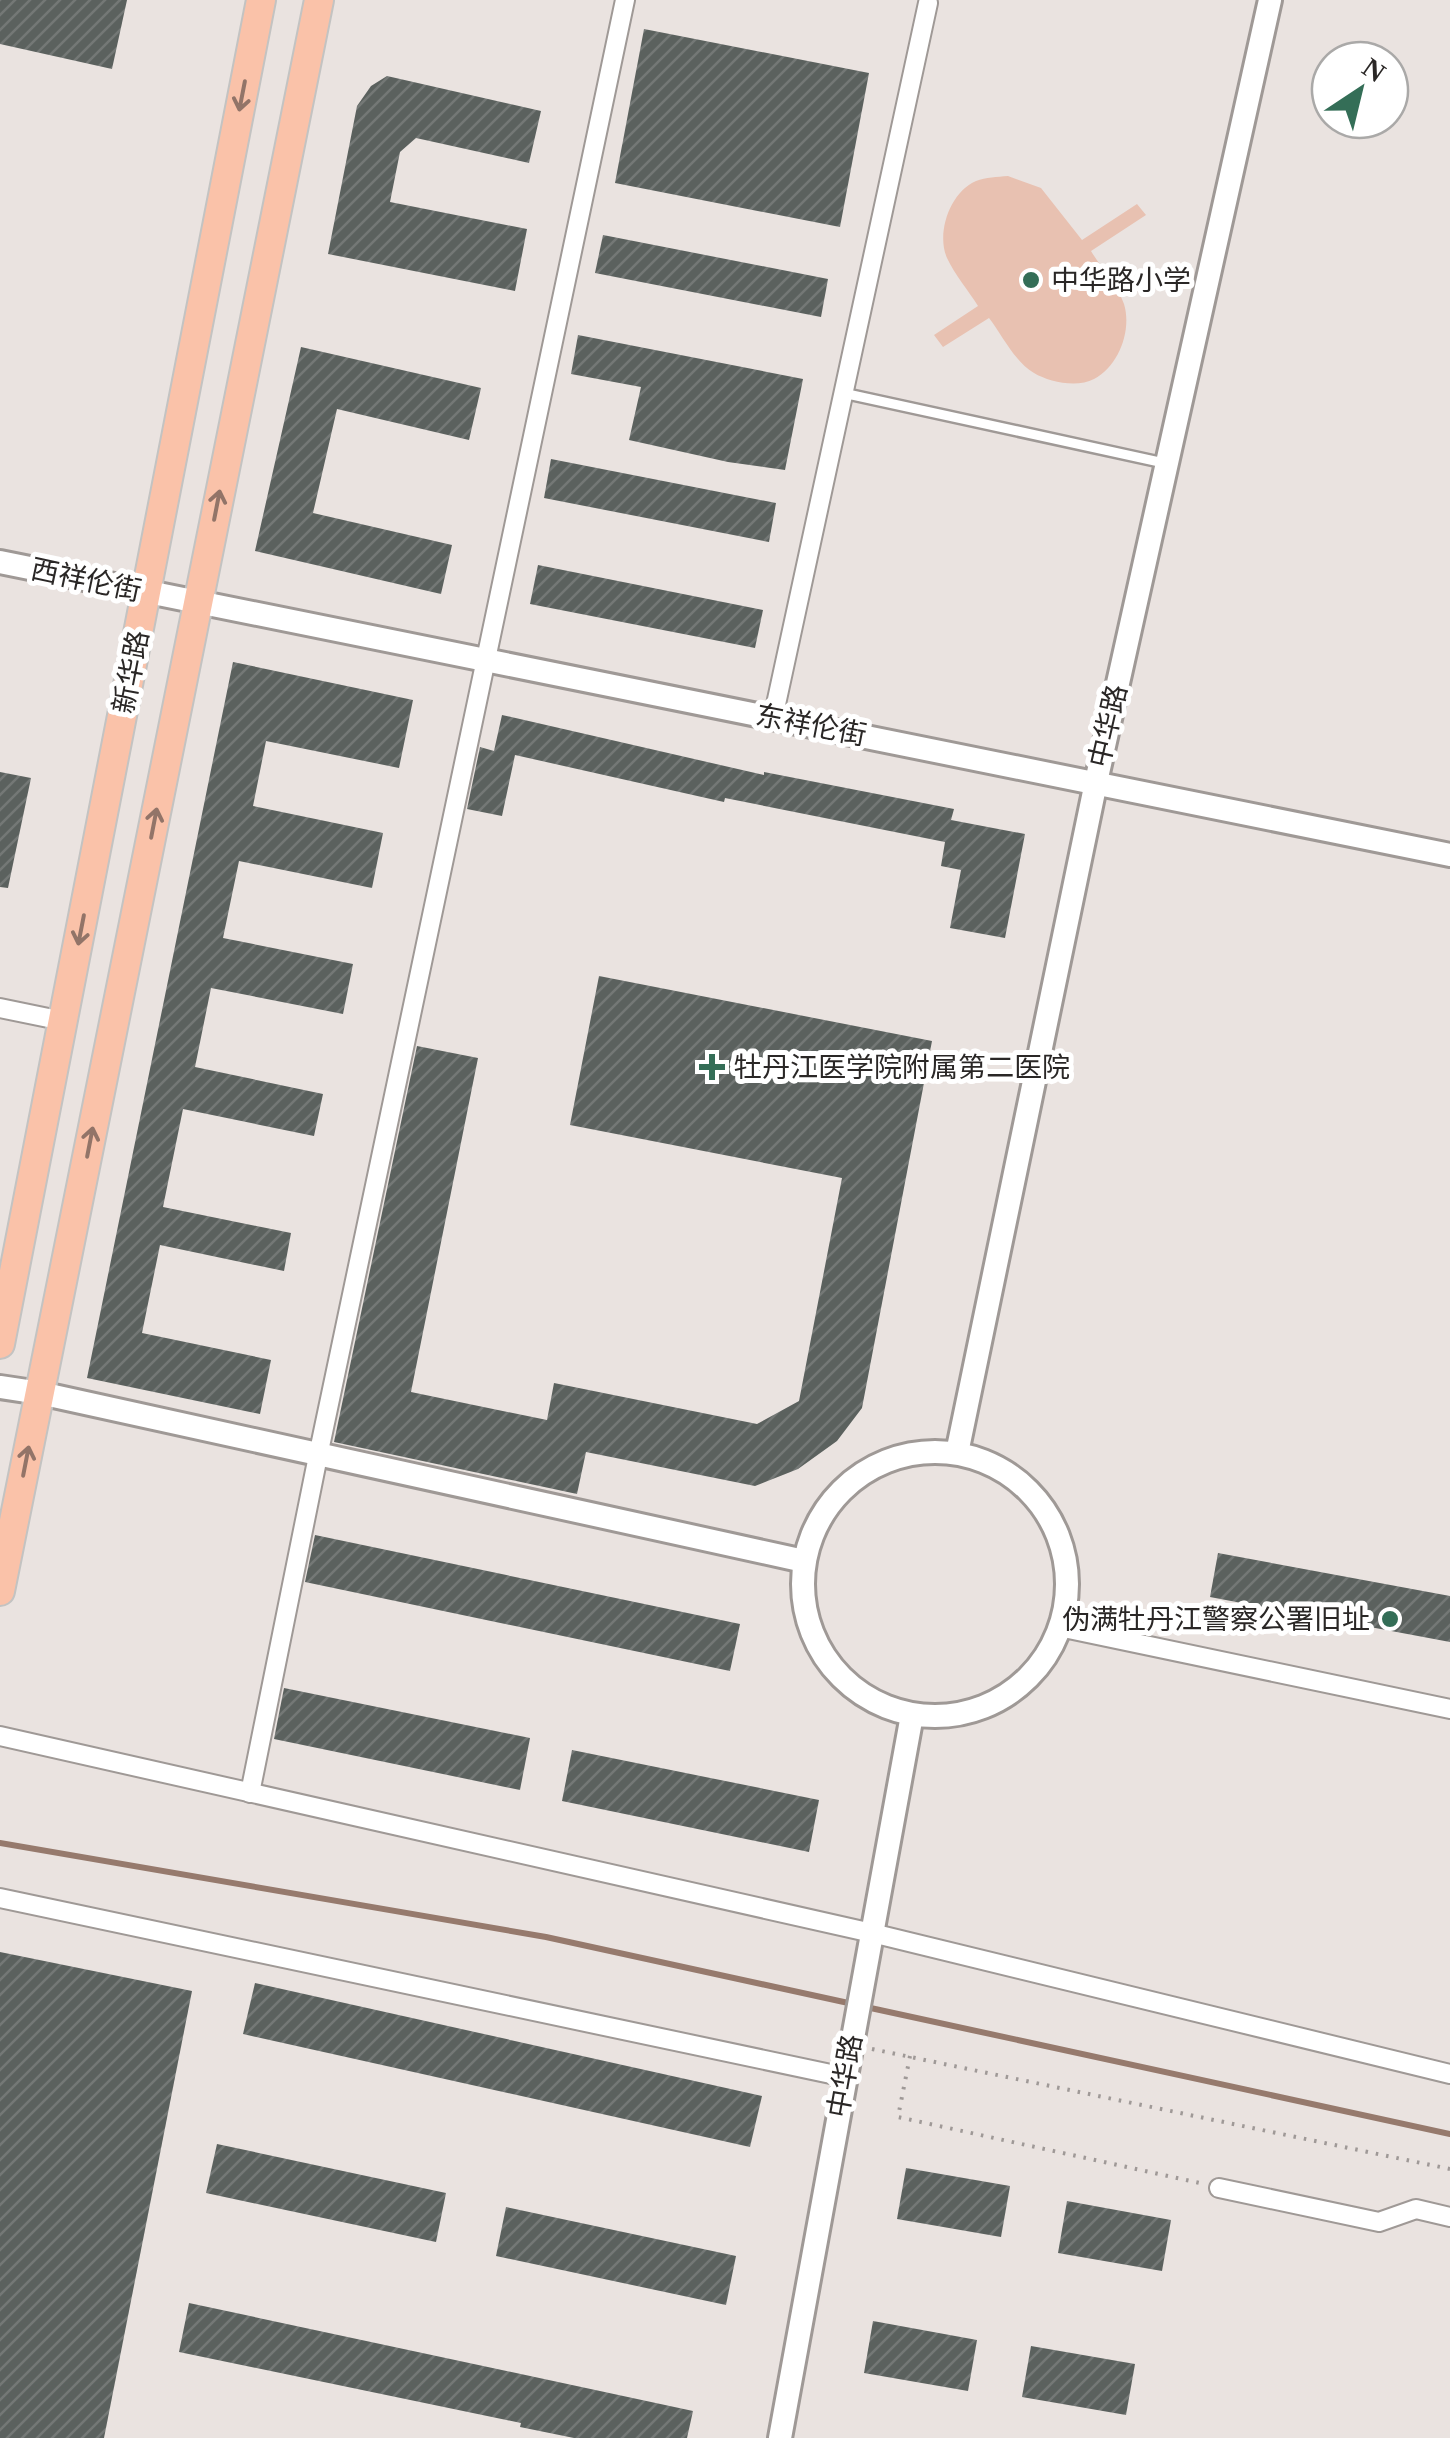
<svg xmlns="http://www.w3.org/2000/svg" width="1450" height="2438" font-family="'Times New Roman','Noto Sans SC',serif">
  <defs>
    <pattern id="building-hatch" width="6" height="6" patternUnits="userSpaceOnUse" patternTransform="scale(2.5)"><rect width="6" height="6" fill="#5b615e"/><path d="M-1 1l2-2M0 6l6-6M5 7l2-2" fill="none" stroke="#747876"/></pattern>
  </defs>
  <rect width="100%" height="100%" fill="#eae3e0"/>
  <path fill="#e8c1b1" d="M 1008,176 L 1041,188 L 1082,240 L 1137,204 L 1146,215 L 1091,251 C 1101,268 1118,286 1124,304 C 1132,330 1119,366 1094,379 C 1077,388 1049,382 1034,373 C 1015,362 1002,335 989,318 L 943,347 L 934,335 L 978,306 C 968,290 955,275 947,258 C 936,233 950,192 976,181 C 986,177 997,177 1008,176 Z"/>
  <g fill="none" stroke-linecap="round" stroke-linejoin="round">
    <g stroke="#967a6d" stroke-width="6">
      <path d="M 0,1843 L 546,1937 L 853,2004"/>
      <path d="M 866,2007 L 1450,2134"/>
    </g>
  </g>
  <g fill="url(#building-hatch)">
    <path d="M 0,0 L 127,0 L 112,69 L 0,44 Z"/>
    <path d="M 644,29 L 869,73 L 840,227 L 615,183 Z"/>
    <path d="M 387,76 L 541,111 L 529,163 L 416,138 L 400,152 L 390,202 L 527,229 L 515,291 L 328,254 L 357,106 L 371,86 Z"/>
    <path d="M 603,235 L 828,279 L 821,317 L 595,273 Z"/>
    <path d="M 578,335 L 803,379 L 785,470 L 728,462 L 629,440 L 641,387 L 571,374 Z"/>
    <path d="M 301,347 L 481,388 L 469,440 L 337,409 L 313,513 L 452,545 L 441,594 L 255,551 Z"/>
    <path d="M 551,459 L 776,503 L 769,542 L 544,498 Z"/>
    <path d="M 538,565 L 763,610 L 755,648 L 530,604 Z"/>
    <path d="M 233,662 L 413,700 L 399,768 L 266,741 L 253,806 L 383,833 L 372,888 L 239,861 L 223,938 L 353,964 L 343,1014 L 211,988 L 195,1067 L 323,1094 L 314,1136 L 183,1109 L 163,1207 L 291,1233 L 284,1271 L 160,1245 L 142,1333 L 271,1360 L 260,1414 L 87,1378 Z"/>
    <path d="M 502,715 L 764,775 L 764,772 L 954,809 L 951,820 L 1025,834 L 1005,938 L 950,928 L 961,870 L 941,866 L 945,842 L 725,798 L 724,802 L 515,755 L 502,816 L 467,809 L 480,747 L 494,751 Z"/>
    <path d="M 0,772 L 31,778 L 8,888 L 0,887 Z"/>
    <path d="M 599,976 L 932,1041 L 862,1408 L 837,1441 L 798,1469 L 755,1486 L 586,1452 L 577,1494 L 334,1442 L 417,1046 L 478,1058 L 411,1392 L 547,1420 L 554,1383 L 757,1424 L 799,1401 L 842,1178 L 570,1125 Z"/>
    <path d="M 315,1535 L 740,1624 L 730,1671 L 305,1582 Z"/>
    <path d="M 1218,1553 L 1450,1596 L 1450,1642 L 1210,1597 Z"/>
    <path d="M 284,1688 L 530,1738 L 520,1790 L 274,1739 Z"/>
    <path d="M 572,1750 L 819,1800 L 809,1852 L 562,1801 Z"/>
    <path d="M 0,1952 L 192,1991 L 104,2438 L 0,2438 Z"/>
    <path d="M 255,1983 L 762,2096 L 750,2147 L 243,2034 Z"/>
    <path d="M 217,2144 L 446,2193 L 436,2242 L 206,2193 Z"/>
    <path d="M 906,2168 L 1010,2186 L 1001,2237 L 897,2219 Z"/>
    <path d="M 1067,2201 L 1171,2220 L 1162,2271 L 1058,2253 Z"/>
    <path d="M 506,2207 L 736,2256 L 726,2305 L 496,2256 Z"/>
    <path d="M 189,2303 L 693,2411 L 687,2438 L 574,2438 L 520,2427 L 521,2423 L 179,2352 Z"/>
    <path d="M 873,2321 L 977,2340 L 968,2391 L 864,2373 Z"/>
    <path d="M 1031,2346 L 1135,2364 L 1126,2415 L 1022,2397 Z"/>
  </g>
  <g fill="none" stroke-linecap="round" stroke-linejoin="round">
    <defs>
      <path id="service" d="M 843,393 L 1164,463"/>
      <g id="minor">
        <path d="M 773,718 L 928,3"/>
        <path d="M 0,1008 L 63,1021"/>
        <path d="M 1059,1627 L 1450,1709"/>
        <path d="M 0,1736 L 872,1933 L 1450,2074"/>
        <path d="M 250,1793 L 318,1456 L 625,0"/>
        <path d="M 0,1898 L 845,2077"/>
        <path d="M 1219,2188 L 1379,2222 L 1416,2209 L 1450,2217"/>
      </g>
      <g id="tertiary">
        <path d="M 0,562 L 1450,855"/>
        <path d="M 0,1387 L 40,1393 L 804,1561"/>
        <circle cx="935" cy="1584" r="132"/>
        <path d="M 957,1453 L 1096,782 L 1270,0"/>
        <path d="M 780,2438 L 912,1715"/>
      </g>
      <g id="primary">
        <path d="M 0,1344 L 261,0"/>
        <path d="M 0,1591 L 319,0"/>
      </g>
    </defs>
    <use href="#service" stroke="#9f9996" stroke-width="14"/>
    <use href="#minor" stroke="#9f9996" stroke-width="22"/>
    <use href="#tertiary" stroke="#9f9996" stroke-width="28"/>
    <use href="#primary" stroke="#c3c3c2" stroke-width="32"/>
    <g stroke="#9f9997" stroke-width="4" stroke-dasharray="2.5 8" stroke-linecap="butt">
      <path d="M 872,2049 L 1450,2169"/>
      <path d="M 910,2056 L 898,2117 L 1200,2183"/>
    </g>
    <use href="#service" stroke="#fff" stroke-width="9"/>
    <use href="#minor" stroke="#fff" stroke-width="18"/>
    <use href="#tertiary" stroke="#fff" stroke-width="22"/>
    <use href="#primary" stroke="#fac2a9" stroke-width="28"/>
  </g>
  <defs><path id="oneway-shaft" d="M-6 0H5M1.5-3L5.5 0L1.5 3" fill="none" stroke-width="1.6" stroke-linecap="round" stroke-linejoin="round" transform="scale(2.5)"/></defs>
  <g stroke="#927468">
    <use href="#oneway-shaft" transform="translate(242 96) rotate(101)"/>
    <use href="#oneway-shaft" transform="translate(217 505) rotate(-79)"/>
    <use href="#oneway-shaft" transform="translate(154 823) rotate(-79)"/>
    <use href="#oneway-shaft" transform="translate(81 930) rotate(101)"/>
    <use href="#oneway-shaft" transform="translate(90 1142) rotate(-79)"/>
    <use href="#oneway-shaft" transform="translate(26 1461) rotate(-79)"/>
  </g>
  <g fill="#346e57" stroke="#fff" stroke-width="4">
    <circle cx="1031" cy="280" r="10"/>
    <path d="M707 1052h10v10h10v10h-10v10h-10v-10h-10v-10h10z"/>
    <circle cx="1390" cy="1619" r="10"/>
  </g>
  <g text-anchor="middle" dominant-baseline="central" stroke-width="10" stroke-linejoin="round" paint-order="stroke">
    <g font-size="28" fill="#2a2726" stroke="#fff" text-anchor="start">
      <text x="1051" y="280">中华路小学</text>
      <text x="734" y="1067">牡丹江医学院附属第二医院</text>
      <text x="1370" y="1619" text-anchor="end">伪满牡丹江警察公署旧址</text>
    </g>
    <g font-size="28" fill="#2a2726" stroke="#fff">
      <text transform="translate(86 580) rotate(12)">西祥伦街</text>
      <text transform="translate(131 672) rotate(-79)">新华路</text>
      <text transform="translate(811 725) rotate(11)">东祥伦街</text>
      <text transform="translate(1108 726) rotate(-77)">中华路</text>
      <text transform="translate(845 2076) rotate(-80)">中华路</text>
    </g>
  </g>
  <g transform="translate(1360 90) rotate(35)"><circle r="48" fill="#ffffff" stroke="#aaa9a8" stroke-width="2.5"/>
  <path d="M0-8L18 38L0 25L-18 38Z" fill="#346e57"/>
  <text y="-15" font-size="28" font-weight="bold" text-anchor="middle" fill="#2a2726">N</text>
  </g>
</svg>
